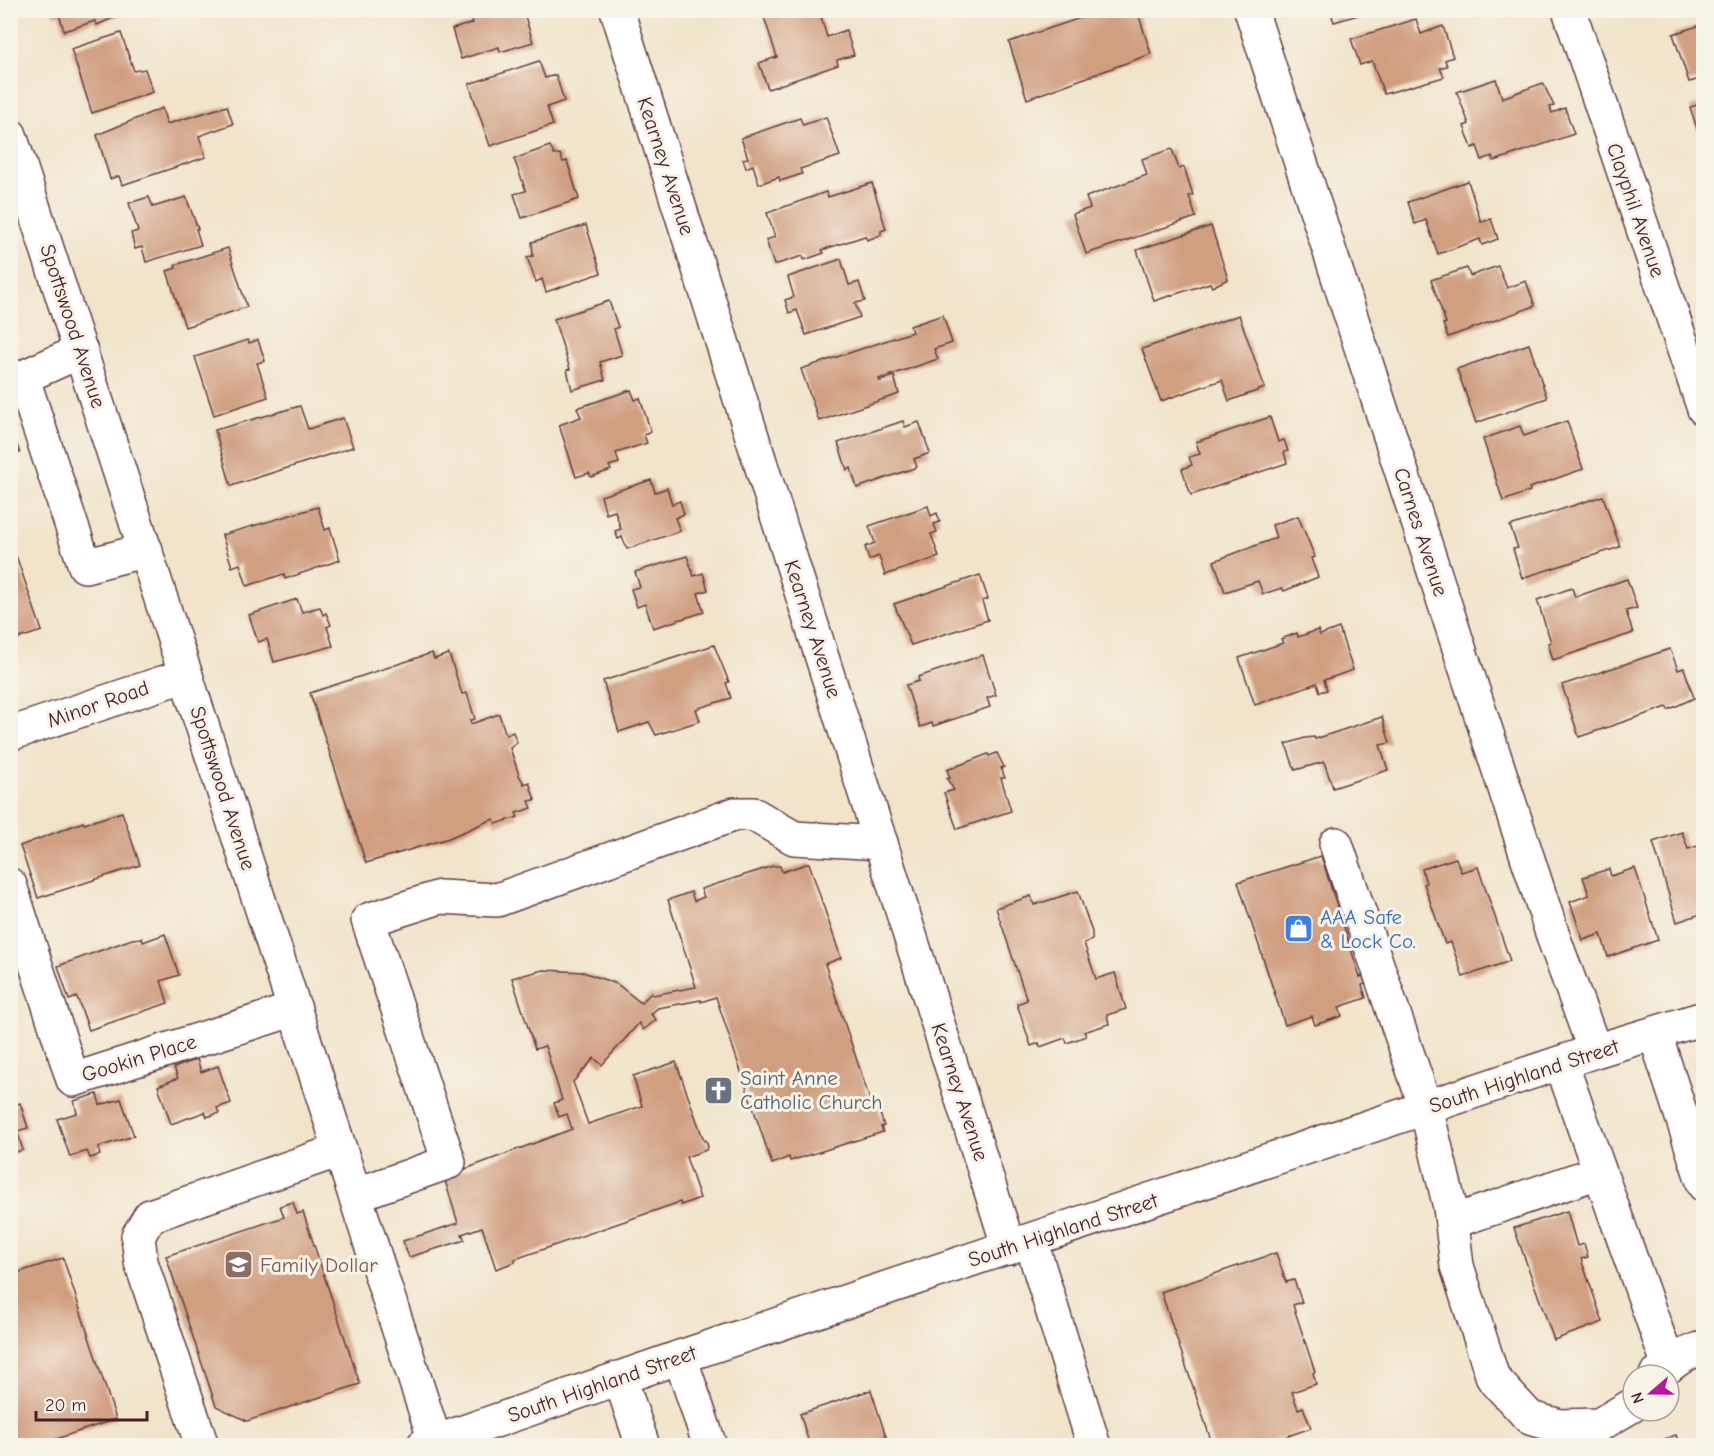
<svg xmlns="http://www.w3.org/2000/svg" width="1714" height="1456" font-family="'Comic Neue',sans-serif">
  <rect width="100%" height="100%" fill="#f7f3e8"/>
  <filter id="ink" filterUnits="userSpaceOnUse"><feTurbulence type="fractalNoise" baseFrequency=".0167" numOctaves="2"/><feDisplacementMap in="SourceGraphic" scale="12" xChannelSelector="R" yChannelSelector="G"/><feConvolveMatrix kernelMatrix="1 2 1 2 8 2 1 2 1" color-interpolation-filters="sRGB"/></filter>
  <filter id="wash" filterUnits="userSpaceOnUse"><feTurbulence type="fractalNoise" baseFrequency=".008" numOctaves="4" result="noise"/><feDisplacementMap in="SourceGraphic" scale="24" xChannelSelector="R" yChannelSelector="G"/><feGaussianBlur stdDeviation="1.35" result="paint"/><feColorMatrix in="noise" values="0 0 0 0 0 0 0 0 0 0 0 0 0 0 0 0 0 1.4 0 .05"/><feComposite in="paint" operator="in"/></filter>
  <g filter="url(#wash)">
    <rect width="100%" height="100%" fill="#f1e4ca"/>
    <g id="blocks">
      <g fill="#d09f80">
        <path d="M 52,10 L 129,10 L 129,11 L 97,25 L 95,21 L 64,31 L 59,14 L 53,15 Z"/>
        <path d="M 469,10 L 527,10 L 524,13 L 533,42 L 500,52 L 499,47 L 461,59 L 452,29 L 473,23 Z"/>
        <path d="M 782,10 L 819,10 L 827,37 L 846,30 L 854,55 L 837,60 L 838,65 L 768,89 L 759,63 L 777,57 L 764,17 Z"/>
        <path d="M 1104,10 L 1137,10 L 1151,54 L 1027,99 L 1009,42 Z"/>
        <path d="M 1330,10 L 1364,10 L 1365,13 L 1334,22 Z"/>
        <path d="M 1416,19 L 1421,34 L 1443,26 L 1453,57 L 1445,60 L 1447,66 L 1440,68 L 1444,77 L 1384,94 L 1372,61 L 1360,65 L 1351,39 Z"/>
        <path d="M 1704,24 L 1704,78 L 1689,82 L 1673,34 Z"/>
        <path d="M 121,33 L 134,71 L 145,69 L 153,92 L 92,113 L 71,49 Z"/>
        <path d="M 539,61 L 545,78 L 556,75 L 564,101 L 547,107 L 553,125 L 490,146 L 469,84 Z"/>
        <path d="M 1496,79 L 1502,98 L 1543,83 L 1554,106 L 1550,107 L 1552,113 L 1565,108 L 1574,134 L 1494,161 L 1492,156 L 1482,160 L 1477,146 L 1472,148 L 1464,126 L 1469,124 L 1457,92 Z"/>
        <path d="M 1704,103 L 1704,147 L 1703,147 L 1690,107 Z"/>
        <path d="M 227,106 L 233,124 L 199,136 L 206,157 L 122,185 L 119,176 L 110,179 L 97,135 L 162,108 L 167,124 Z"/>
        <path d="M 826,117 L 840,156 L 800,169 L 802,174 L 780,181 L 779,177 L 759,184 L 753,165 L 746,168 L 743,159 L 748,158 L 741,138 L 800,118 L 803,125 Z"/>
        <path d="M 550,146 L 554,155 L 560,154 L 563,162 L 567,161 L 579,199 L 522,218 L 514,194 L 526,191 L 514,159 Z"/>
        <path d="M 1172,149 L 1179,169 L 1184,167 L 1193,195 L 1189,196 L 1196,217 L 1086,254 L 1073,214 L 1090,208 L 1086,197 L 1147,175 L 1142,159 Z"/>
        <path d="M 1468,181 L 1481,222 L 1491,219 L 1498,239 L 1482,245 L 1480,239 L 1438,254 L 1426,220 L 1415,224 L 1408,202 Z"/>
        <path d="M 872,183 L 886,229 L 881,231 L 881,235 L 867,240 L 865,236 L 822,250 L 824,253 L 804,260 L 803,256 L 774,265 L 766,240 L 775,237 L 767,213 L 826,192 L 828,197 Z"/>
        <path d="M 149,197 L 153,207 L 186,197 L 198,229 L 196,229 L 201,245 L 146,262 L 142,247 L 135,249 L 131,233 L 138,231 L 129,203 Z"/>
        <path d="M 586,225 L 601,273 L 546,292 L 542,279 L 536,282 L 527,257 L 533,256 L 532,242 Z"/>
        <path d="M 1211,226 L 1228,279 L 1212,287 L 1210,283 L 1154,301 L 1137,250 Z"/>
        <path d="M 228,248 L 247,307 L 185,327 L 167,271 L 176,268 L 175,265 Z"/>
        <path d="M 841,259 L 849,285 L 859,282 L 865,301 L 855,303 L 860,317 L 806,335 L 797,310 L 789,313 L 785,300 L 794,297 L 788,277 Z"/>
        <path d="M 1498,266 L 1507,288 L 1526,281 L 1535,306 L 1448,337 L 1443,324 L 1446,323 L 1431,280 L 1467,268 L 1470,276 Z"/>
        <path d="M 609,301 L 618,327 L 614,329 L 622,355 L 600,362 L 605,380 L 572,390 L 567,370 L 570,369 L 554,319 Z"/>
        <path d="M 943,315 L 952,343 L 934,349 L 938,359 L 879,379 L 880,381 L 894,376 L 899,394 L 819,421 L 801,369 L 912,332 L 910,326 Z"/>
        <path d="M 1239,315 L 1265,388 L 1229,401 L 1222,380 L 1161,401 L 1142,349 Z"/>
        <path d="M 248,340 L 249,343 L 258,340 L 265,361 L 257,363 L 268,397 L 214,415 L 195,357 Z"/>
        <path d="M 1529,344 L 1547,398 L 1476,423 L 1457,369 Z"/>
        <path d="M 631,390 L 635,400 L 640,398 L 651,432 L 644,435 L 647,443 L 616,453 L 619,463 L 609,466 L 611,470 L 591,477 L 589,473 L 576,477 L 559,425 L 581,417 L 577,408 Z"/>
        <path d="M 300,406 L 308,429 L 343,418 L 353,447 L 231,486 L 215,430 Z"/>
        <path d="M 1270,417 L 1278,442 L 1284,440 L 1288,451 L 1284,452 L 1287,463 L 1191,495 L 1182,469 L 1192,465 L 1189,457 L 1200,454 L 1196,442 Z"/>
        <path d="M 903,421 L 905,427 L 919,422 L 930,453 L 914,459 L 917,467 L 857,488 L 851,468 L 847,470 L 838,443 Z"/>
        <path d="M 1567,421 L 1583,469 L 1529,488 L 1530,491 L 1503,501 L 1483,439 L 1520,426 L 1524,436 Z"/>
        <path d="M 10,427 L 20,453 L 10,456 Z"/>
        <path d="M 651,480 L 655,492 L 667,488 L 672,504 L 680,501 L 684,514 L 675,518 L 680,531 L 627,549 L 622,537 L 618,539 L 615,531 L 621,529 L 615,511 L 606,514 L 601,496 Z"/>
        <path d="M 1603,496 L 1620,547 L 1522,578 L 1513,549 L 1518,548 L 1510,526 Z"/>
        <path d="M 928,506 L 931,516 L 937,513 L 940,522 L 934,524 L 937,532 L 931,534 L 939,557 L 885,575 L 879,556 L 869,560 L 865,547 L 875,543 L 869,526 Z"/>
        <path d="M 318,507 L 325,530 L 330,528 L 340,560 L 285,579 L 284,574 L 247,586 L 240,564 L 232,567 L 222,535 Z"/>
        <path d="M 1298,516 L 1315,557 L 1311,558 L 1318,577 L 1284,591 L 1282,588 L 1263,594 L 1258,581 L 1225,592 L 1214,561 L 1276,538 L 1272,525 Z"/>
        <path d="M 10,538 L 42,631 L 10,641 Z"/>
        <path d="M 687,556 L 694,576 L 703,573 L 708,590 L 698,593 L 704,612 L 653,628 L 645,604 L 637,607 L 631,589 L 640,587 L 635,572 Z"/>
        <path d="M 980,575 L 988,599 L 982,601 L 988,620 L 911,645 L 894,604 Z"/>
        <path d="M 1627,579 L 1637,608 L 1626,611 L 1633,633 L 1553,660 L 1548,643 L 1551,642 L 1537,600 L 1572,588 L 1575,597 Z"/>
        <path d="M 297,599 L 302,612 L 320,607 L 323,615 L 326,613 L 331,625 L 327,627 L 333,646 L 274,662 L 267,639 L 258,642 L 249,615 Z"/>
        <path d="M 1339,628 L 1353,670 L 1324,680 L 1327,690 L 1320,692 L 1317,683 L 1255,705 L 1239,658 L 1283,643 L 1281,639 L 1297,633 L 1298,637 L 1318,630 L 1320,635 Z"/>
        <path d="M 714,645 L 729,682 L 726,683 L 731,698 L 696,709 L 700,721 L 656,735 L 649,722 L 619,732 L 603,681 Z"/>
        <path d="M 1670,649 L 1678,670 L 1684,668 L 1694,698 L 1668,710 L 1667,707 L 1579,737 L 1562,685 Z"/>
        <path d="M 432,653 L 434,659 L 449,654 L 462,694 L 467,693 L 475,719 L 470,720 L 471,724 L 499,714 L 506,735 L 513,732 L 517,743 L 510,748 L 519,775 L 524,784 L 529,782 L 535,800 L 529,801 L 532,808 L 516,813 L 518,817 L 496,824 L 494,819 L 486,822 L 449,838 L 366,863 L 310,693 Z"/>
        <path d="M 983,655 L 996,695 L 987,698 L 990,707 L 933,726 L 932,723 L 920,727 L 906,685 L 919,681 L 918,677 Z"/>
        <path d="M 1382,717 L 1390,743 L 1380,745 L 1388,770 L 1333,788 L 1324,762 L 1295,770 L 1286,744 L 1305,738 L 1314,737 L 1315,739 Z"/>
        <path d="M 997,753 L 1004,767 L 1001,768 L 1005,778 L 1001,778 L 1011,811 L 957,829 L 944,793 L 954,790 L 947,779 L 950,778 L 947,770 L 988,754 L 989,756 Z"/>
        <path d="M 122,812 L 140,865 L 38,898 L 20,846 L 83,822 L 84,824 Z"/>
        <path d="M 1682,832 L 1688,849 L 1704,844 L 1704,913 L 1677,922 L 1653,842 Z"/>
        <path d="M 1321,856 L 1360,977 L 1366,975 L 1368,983 L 1362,985 L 1366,998 L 1339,1007 L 1342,1016 L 1315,1025 L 1312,1016 L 1285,1025 L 1238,882 Z"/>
        <path d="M 1456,858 L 1461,872 L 1478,867 L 1510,961 L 1463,977 L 1451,942 L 1445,944 L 1424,884 L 1426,883 L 1422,869 Z"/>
        <path d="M 809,863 L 841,958 L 825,964 L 871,1103 L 877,1104 L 884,1126 L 881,1127 L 883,1132 L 790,1161 L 789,1157 L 772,1164 L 716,997 L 701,1002 L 701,1000 L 658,1008 L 651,1014 L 656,1020 L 643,1030 L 639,1023 L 602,1065 L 594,1058 L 573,1082 L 588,1124 L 642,1106 L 633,1076 L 676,1062 L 704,1141 L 706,1140 L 708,1147 L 706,1150 L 686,1157 L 700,1198 L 681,1205 L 680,1202 L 515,1259 L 515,1262 L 496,1269 L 482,1227 L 462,1234 L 465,1240 L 409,1257 L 403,1241 L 458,1223 L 444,1177 L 572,1129 L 567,1114 L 559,1117 L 554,1103 L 562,1100 L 545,1046 L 535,1049 L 512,978 L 543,970 L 583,972 L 617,984 L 641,1003 L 651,993 L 653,995 L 696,987 L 668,900 L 691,892 L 694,901 L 704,897 L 701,889 L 773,866 L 780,866 L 782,872 Z"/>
        <path d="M 1635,868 L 1658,940 L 1608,957 L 1601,934 L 1583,940 L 1570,902 L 1589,895 L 1583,877 L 1609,869 L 1611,876 Z"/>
        <path d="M 1078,891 L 1092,932 L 1092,940 L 1084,943 L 1096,979 L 1115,973 L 1126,1009 L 1107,1015 L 1109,1024 L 1084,1032 L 1086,1036 L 1067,1043 L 1065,1038 L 1040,1047 L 1039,1043 L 1031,1046 L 1017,1004 L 1027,1000 L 996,908 L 1031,896 L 1034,905 Z"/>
        <path d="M 165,934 L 179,975 L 161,981 L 168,1003 L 89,1030 L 77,997 L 69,1000 L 58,966 L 132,939 L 142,938 L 143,942 Z"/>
        <path d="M 197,1059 L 201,1072 L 218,1066 L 231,1103 L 217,1108 L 219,1113 L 207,1117 L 205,1112 L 171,1124 L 158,1086 L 178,1078 L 174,1068 Z"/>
        <path d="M 97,1094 L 100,1105 L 121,1099 L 134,1136 L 98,1147 L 100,1155 L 90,1158 L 87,1151 L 70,1157 L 57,1119 L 77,1113 L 74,1101 Z"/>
        <path d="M 20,1103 L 28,1128 L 17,1131 L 23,1150 L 10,1154 L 10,1107 Z"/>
        <path d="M 293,1202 L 297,1214 L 303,1212 L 360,1384 L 247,1421 L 216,1406 L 166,1256 L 284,1217 L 280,1206 Z"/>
        <path d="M 1567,1211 L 1577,1246 L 1584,1244 L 1588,1257 L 1581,1259 L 1603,1322 L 1554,1340 L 1514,1228 Z"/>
        <path d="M 1276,1253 L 1286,1282 L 1294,1280 L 1302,1302 L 1293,1305 L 1315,1372 L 1313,1373 L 1316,1384 L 1292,1392 L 1298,1409 L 1303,1407 L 1311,1428 L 1259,1446 L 1213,1446 L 1161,1292 Z"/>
        <path d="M 63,1258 L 116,1419 L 35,1446 L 10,1446 L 10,1275 Z"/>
        <path d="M 871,1390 L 889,1446 L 810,1446 L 800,1414 Z"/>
        <path d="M 1676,1435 L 1680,1446 L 1647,1446 L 1647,1445 Z"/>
      </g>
    </g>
  </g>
  <g filter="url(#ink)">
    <use href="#blocks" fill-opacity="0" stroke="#633d43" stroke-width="1.5"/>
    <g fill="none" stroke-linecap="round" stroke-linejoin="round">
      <defs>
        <g id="minor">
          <path d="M 617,10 L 1009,1248"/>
          <path d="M 1251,10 L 1554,939 L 1595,1051"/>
          <path d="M 1569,10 L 1704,409"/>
          <path d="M 10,135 L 435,1441"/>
          <path d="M 23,379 L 85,566 L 146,550"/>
          <path d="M 10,383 L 81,351"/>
          <path d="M 10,734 L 186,675"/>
          <path d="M 1336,844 L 1426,1108 L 1450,1207 L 1457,1266 L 1493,1378 L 1530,1418 L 1560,1426 L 1599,1425 L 1633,1405"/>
          <path d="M 10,885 L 73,1080 L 295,1009"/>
          <path d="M 1655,1034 L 1704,1185"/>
          <path d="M 1561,1063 L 1669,1366"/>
          <path d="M 355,1195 L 449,1162 L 368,920 L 440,897 L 497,900 L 735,814 L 753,814 L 794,838 L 881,843"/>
          <path d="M 1452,1222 L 1599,1172"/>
          <path d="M 1031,1241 L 1094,1446"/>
          <path d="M 680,1357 L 710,1446"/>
          <path d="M 1656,1375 L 1684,1355 L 1704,1347"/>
          <path d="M 620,1378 L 643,1446"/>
          <path d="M 202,1446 L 141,1262 L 138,1236 L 150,1216 L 340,1150"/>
        </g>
        <path id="major" d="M 423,1446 L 680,1357 L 1595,1051 L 1704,1018"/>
      </defs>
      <use href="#minor" stroke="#633d43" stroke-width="36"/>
      <use href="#major" stroke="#633d43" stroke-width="36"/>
      <use href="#minor" stroke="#fff" stroke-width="33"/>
      <use href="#major" stroke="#fff" stroke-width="33"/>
    </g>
  </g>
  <defs>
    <symbol id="shop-square" viewBox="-11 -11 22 22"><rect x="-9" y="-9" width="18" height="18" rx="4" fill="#3f7fe0" stroke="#f7f3e8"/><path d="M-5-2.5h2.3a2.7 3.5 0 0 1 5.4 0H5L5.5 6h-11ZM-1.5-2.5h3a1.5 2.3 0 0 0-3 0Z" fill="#fff"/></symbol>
    <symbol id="church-square" viewBox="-11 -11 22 22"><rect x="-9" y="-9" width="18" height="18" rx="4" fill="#6b7280" stroke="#f7f3e8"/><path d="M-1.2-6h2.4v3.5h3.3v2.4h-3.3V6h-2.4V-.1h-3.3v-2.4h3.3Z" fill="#fff"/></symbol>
    <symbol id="school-square" viewBox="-11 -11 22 22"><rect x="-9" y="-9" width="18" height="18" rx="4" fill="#8d6e63" stroke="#f7f3e8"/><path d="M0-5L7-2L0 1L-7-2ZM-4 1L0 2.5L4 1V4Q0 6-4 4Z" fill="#fff"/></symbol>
  </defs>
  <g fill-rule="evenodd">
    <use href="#shop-square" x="1282" y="912" width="33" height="33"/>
    <use href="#church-square" x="702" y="1074" width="33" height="33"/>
    <use href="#school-square" x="222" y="1248" width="33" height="33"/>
  </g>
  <g text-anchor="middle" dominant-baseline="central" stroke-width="6" stroke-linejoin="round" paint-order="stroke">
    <g font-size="21" fill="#4a1f2b" stroke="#f7f3e8">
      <text transform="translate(666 166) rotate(72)">Kearney Avenue</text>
      <text transform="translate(1636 210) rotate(71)">Clayphil Avenue</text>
      <text transform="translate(73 326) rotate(72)">Spottswood Avenue</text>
      <text transform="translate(1421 532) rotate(72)">Carnes Avenue</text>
      <text transform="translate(813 629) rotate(72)">Kearney Avenue</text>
      <text transform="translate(98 704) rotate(-19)">Minor Road</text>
      <text transform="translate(223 788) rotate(72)">Spottswood Avenue</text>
      <text transform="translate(139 1058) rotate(-17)">Gookin Place</text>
      <text transform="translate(1524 1076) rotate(-18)">South Highland Street</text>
      <text transform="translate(960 1092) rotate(72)">Kearney Avenue</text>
      <text transform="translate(1063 1230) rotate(-18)">South Highland Street</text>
      <text transform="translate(602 1384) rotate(-19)">South Highland Street</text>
    </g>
    <g font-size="21" fill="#366cbe" stroke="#f7f3e8" text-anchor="start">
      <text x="1320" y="917">AAA Safe<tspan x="1320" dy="24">&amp; Lock Co.</tspan></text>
    </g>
    <g font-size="21" fill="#5b616d" stroke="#f7f3e8" text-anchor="start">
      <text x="740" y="1078">Saint Anne<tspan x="740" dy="24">Catholic Church</tspan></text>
    </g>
    <g font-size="21" fill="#785e54" stroke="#f7f3e8" text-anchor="start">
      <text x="260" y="1265">Family Dollar</text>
    </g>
  </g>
  <rect width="1714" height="1456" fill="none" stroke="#f7f3e8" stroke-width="36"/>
  <g transform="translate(1651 1393) rotate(250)"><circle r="28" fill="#f7f3e8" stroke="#b29e9c" stroke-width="1.5"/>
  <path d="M0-4.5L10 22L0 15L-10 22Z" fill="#b5179e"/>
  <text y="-9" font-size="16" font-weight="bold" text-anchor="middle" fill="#4a1f2b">N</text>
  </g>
  <path d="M36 1411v9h111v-9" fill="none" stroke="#4a1f2b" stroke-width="3"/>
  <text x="45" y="1411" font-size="18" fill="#4a1f2b" stroke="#f7f3e8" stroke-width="4.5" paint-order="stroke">20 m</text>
</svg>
